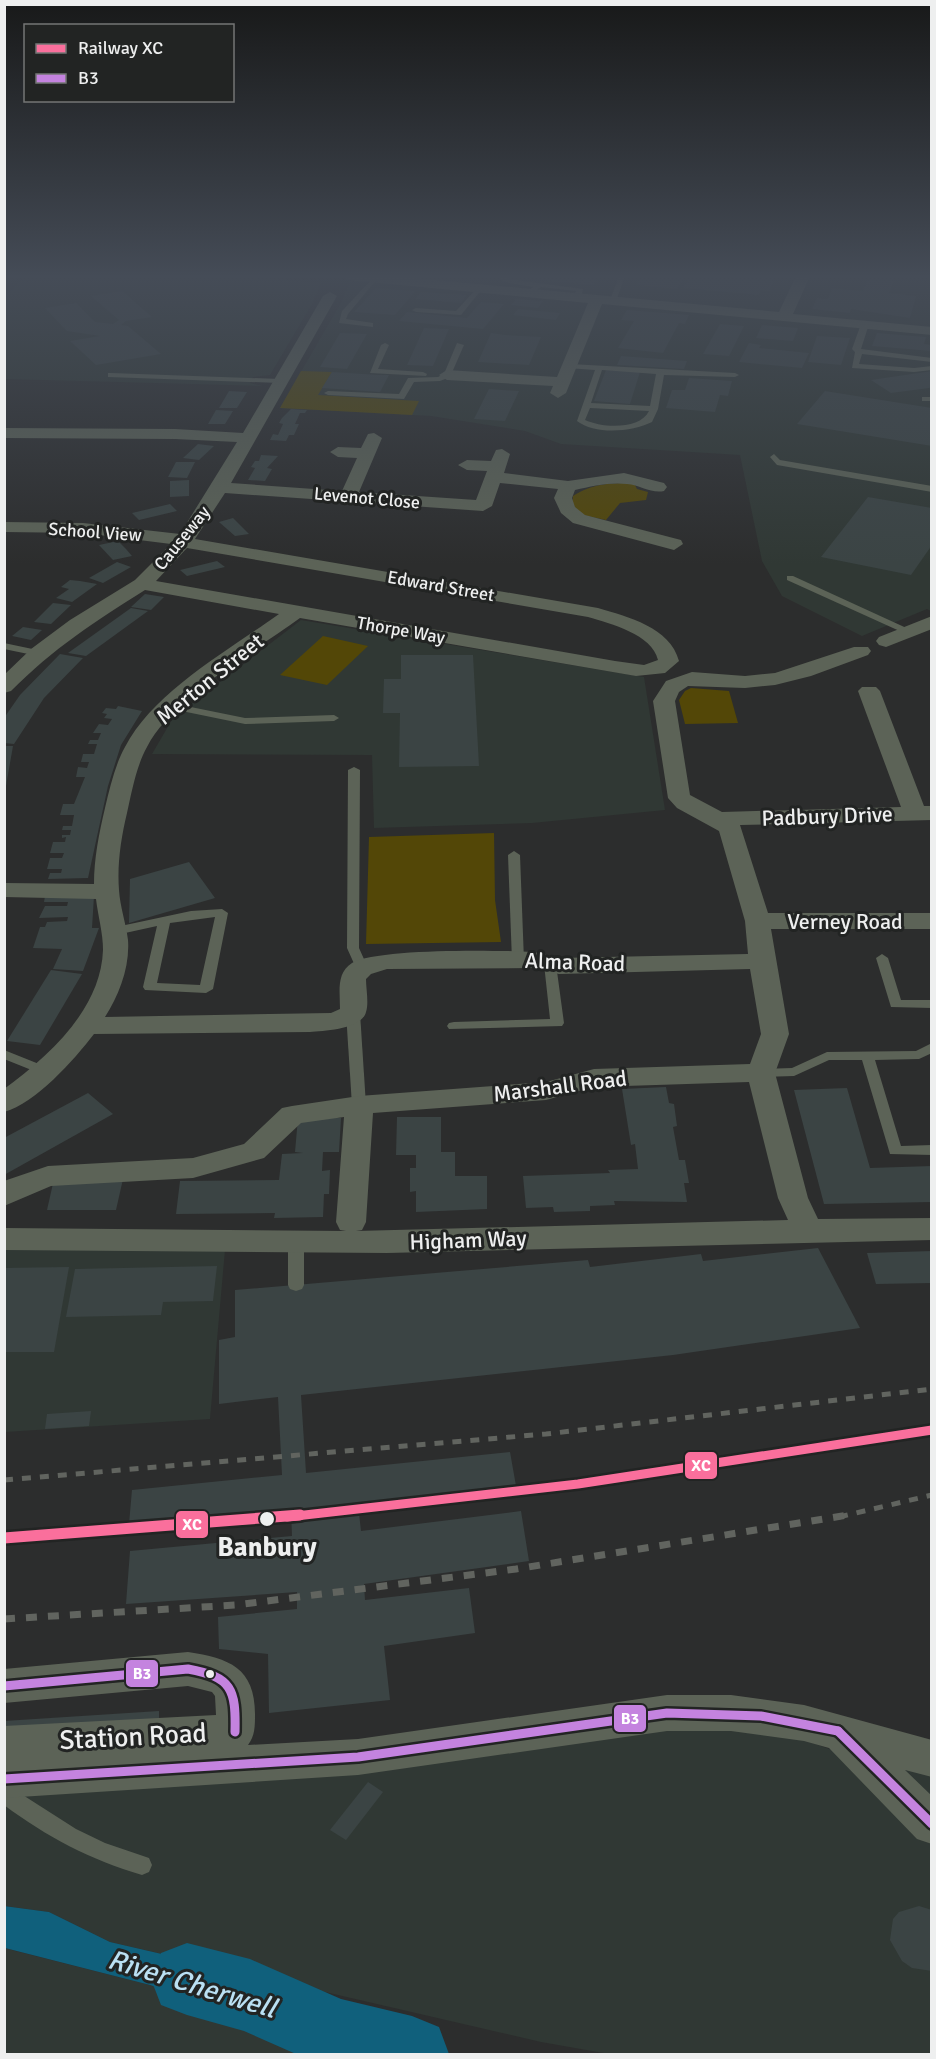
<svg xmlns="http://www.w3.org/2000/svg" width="936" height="2059" font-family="Signika,sans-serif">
  <rect width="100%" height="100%" fill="#2c2d2d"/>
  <g fill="#303834">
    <path d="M 26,276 L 243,276 L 321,283 L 312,304 L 270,375 L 253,377 L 250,383 L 263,386 L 5,379 L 4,298 Z"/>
    <path d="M 348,276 L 931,276 L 931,611 L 927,609 L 862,636 L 782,596 L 762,561 L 740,455 L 561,444 L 525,431 L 431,416 L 280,408 L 342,301 L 349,283 Z"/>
    <path d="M 301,620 L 644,677 L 665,810 L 532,823 L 374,828 L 372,755 L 152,754 L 173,718 Z"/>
    <path d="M 5,1248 L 225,1250 L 210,1419 L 5,1432 Z"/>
    <path d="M 664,1718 L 784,1733 L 855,1758 L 931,1775 L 931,2054 L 609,2054 L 541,2042 L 110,1942 L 49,1912 L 5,1906 L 5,1794 Z"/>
    <path d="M 4,1948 L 150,1985 L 233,2015 L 296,2054 L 5,2054 Z"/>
  </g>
  <g fill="#534707">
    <path d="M 301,371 L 332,372 L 318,395 L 419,401 L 412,415 L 280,408 Z"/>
    <path d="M 634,483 L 637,489 L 648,492 L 646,500 L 620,503 L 606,520 L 583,515 L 572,506 L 573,496 C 593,483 612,483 634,483 Z"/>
    <path d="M 323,636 L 368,646 L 327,685 L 280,675 Z"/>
    <path d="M 691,688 L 729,691 L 738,723 L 685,724 L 679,700 L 685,691 Z"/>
    <path d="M 494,833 L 495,900 L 501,942 L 366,944 L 369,837 Z"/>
  </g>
  <path fill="#10607c" d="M 4,1906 L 49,1912 L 110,1942 L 261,1977 L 233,2015 L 150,1985 L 5,1948 Z"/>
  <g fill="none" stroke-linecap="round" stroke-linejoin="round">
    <path fill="#10607c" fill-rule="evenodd" d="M 187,1943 L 250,1959 L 341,1999 L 412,2016 L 439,2027 L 449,2054 L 296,2054 L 244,2031 L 187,2015 L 161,2005 L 151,1979 L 161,1953 Z"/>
  </g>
  <g fill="#3b4444">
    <path d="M 516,276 L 599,276 L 593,285 L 514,278 Z"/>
    <path d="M 643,276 L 686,276 L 677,289 L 636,285 Z"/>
    <path d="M 691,276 L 763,276 L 775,278 L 769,291 L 761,290 L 759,295 L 683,288 Z"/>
    <path d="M 869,276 L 922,276 L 920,280 L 895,278 L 889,293 L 916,296 L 910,318 L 851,309 L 850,313 L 812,309 L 817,298 L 828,299 L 832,288 L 863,291 Z"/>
    <path d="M 376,288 L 415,291 L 395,315 L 354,312 Z"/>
    <path d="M 122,291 L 152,317 L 126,321 L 121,325 L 128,326 L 161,354 L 96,365 L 70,341 L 100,336 L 67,331 L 45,308 L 76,303 L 95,322 L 113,324 L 119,320 L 91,296 Z"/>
    <path d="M 421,292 L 467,295 L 461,303 L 415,299 Z"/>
    <path d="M 516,299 L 543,301 L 538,308 L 511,305 Z"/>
    <path d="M 481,302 L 504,304 L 483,329 L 399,321 L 407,312 L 467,318 Z"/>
    <path d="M 518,309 L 560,313 L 556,320 L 513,315 Z"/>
    <path d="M 627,310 L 689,315 L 685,324 L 679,323 L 663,353 L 618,348 L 634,321 L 621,320 Z"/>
    <path d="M 720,324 L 744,326 L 729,356 L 703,354 Z"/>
    <path d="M 762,325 L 798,328 L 793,341 L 756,338 Z"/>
    <path d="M 424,328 L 449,329 L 433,366 L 407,365 Z"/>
    <path d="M 340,333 L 367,334 L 347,369 L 320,367 Z"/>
    <path d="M 491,333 L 505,335 L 541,337 L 529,365 L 478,362 Z"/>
    <path d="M 877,333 L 926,337 L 924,344 L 932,345 L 932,351 L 872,346 Z"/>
    <path d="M 817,336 L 850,338 L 841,365 L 808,362 Z"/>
    <path d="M 749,343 L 761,345 L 759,348 L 809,353 L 802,368 L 739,362 Z"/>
    <path d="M 621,356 L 687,361 L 684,369 L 617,365 Z"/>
    <path d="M 606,370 L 640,372 L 630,404 L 594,401 Z"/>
    <path d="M 932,371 L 932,387 L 929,388 L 891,393 L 871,380 Z"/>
    <path d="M 332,372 L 379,375 L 389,375 L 380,392 L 322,388 Z"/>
    <path d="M 689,378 L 732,381 L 728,396 L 720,395 L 715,412 L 666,408 L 672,390 L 685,390 Z"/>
    <path d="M 489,389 L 519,391 L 505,421 L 474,419 Z"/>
    <path d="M 229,391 L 247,392 L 237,408 L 219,408 Z"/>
    <path d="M 825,391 L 932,408 L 932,446 L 797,424 Z"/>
    <path d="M 291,409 L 307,410 L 305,413 L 300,413 L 295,424 L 299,424 L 294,435 L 289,435 L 286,441 L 270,440 L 273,434 L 278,435 L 283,424 L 279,423 L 282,418 Z"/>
    <path d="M 216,410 L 233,411 L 225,424 L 208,424 Z"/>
    <path d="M 198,444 L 214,446 L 199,460 L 183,458 Z"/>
    <path d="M 261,455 L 278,456 L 267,468 L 272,469 L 265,481 L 248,480 L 255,468 L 251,467 L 255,461 L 259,461 Z"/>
    <path d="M 176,462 L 195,462 L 187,478 L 168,477 Z"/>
    <path d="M 189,480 L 189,496 L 170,497 L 170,481 Z"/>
    <path d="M 868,497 L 932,508 L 932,545 L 911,575 L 821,557 Z"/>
    <path d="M 170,504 L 177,511 L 139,520 L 132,513 Z"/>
    <path d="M 233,518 L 249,534 L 235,536 L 219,522 Z"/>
    <path d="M 118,541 L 126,549 L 132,556 L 113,560 L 99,545 Z"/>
    <path d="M 217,561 L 225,567 L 187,576 L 180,570 Z"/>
    <path d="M 117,562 L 131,567 L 103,583 L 89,578 Z"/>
    <path d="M 70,580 L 80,581 L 97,584 L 72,602 L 56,598 L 69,589 L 61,587 Z"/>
    <path d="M 145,594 L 164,597 L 151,610 L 131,607 Z"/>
    <path d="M 53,603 L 71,605 L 51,624 L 34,622 Z"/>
    <path d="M 131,608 L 148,611 L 86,656 L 68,653 Z"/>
    <path d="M 23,627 L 42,630 L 31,640 L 12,636 Z"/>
    <path d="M 60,654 L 83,658 L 44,698 L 14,744 L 4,743 L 4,718 L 20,695 Z"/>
    <path d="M 401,655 L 473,655 L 479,766 L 399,767 L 400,713 L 383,713 L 384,679 L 401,679 Z"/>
    <path d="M 118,706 L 142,711 L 121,745 L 108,786 L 88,878 L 48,879 L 50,873 L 61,873 L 62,869 L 47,869 L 50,858 L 62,858 L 64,853 L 50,853 L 53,842 L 65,842 L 66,837 L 62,838 L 62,835 L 70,835 L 71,830 L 62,830 L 63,826 L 72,826 L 74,815 L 60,815 L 63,804 L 74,804 L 85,777 L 76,777 L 78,767 L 87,768 L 89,762 L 81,762 L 83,754 L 94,754 L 97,744 L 88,744 L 90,740 L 98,740 L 101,733 L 93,733 L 99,724 L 108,725 L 112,719 L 104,718 L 107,714 L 102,713 L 106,708 L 116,709 Z"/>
    <path d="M 4,746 L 13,746 L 6,786 L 4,786 Z"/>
    <path d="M 189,862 L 215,898 L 129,923 L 130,879 Z"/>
    <path d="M 45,896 L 94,896 L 92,928 L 99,928 L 83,971 L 53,969 L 62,949 L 33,948 L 40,927 L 45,927 L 47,922 L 67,921 L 68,917 L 39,918 L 45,906 L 67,906 L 68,902 L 44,902 Z"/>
    <path d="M 51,970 L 82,974 L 40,1045 L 7,1041 Z"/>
    <path d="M 666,1087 L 669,1103 L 674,1104 L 677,1126 L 673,1127 L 679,1160 L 685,1160 L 689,1183 L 684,1183 L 687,1202 L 614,1201 L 615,1205 L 590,1206 L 590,1211 L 554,1212 L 553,1207 L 526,1208 L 523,1176 L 610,1173 L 608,1170 L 638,1169 L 635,1144 L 631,1145 L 622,1089 Z"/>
    <path d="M 847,1088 L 870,1168 L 932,1166 L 932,1202 L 824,1204 L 794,1090 Z"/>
    <path d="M 88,1093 L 113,1114 L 4,1175 L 4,1138 Z"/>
    <path d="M 397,1117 L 441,1117 L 441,1152 L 455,1152 L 455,1176 L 487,1176 L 487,1209 L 416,1212 L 416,1191 L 410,1192 L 410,1168 L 416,1168 L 416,1155 L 396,1155 Z"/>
    <path d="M 298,1118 L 341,1118 L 339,1152 L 323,1152 L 322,1171 L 330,1170 L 329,1194 L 324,1194 L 323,1217 L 274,1218 L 275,1213 L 176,1214 L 180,1181 L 279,1180 L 282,1154 L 303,1153 L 295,1152 Z"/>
    <path d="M 54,1179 L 123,1179 L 116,1210 L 47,1210 Z"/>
    <path d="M 818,1248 L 860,1328 L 673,1355 L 301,1395 L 306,1473 L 510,1452 L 516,1486 L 358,1504 L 361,1531 L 521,1511 L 529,1561 L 364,1584 L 365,1600 L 469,1588 L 475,1633 L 384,1646 L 390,1700 L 269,1713 L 268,1654 L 219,1649 L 218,1617 L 297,1609 L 297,1592 L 126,1604 L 130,1551 L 292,1536 L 291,1510 L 129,1524 L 132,1490 L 282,1475 L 278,1397 L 219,1404 L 219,1340 L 235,1337 L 235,1290 L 588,1260 L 590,1267 L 701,1254 L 703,1261 Z"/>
    <path d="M 932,1251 L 932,1283 L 876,1284 L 867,1253 Z"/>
    <path d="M 217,1266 L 213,1301 L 163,1302 L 161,1315 L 66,1317 L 75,1269 Z"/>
    <path d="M 69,1267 L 54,1352 L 4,1352 L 4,1268 Z"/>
    <path d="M 91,1411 L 89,1426 L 45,1429 L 47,1414 Z"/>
    <path d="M 159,1711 L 159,1728 L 4,1735 L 4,1721 Z"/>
    <path d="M 368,1782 L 383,1792 L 346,1840 L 330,1830 Z"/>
    <path d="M 919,1906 L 932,1910 L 932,1971 L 912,1968 L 902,1961 L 890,1940 L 893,1919 L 899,1912 Z"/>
  </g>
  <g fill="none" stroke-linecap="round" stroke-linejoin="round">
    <g fill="#5c6357" fill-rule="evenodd">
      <path d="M 503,276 L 509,276 L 508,279 L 583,289 L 581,298 L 577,300 L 573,298 L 576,291 L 541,287 L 530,295 L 526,293 L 533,287 L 504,282 L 501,279 Z"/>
      <path d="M 619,276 L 625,276 L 616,301 L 609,303 Z"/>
      <path d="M 374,277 L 377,279 L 348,314 L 346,319 L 373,323 L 373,327 L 339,323 L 342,311 Z"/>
      <path d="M 477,288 L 482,289 L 461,315 L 416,312 L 412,310 L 416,308 L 456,311 Z"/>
      <path d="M 865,322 L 869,324 L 861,349 L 932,358 L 932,362 L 862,354 L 859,364 L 914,368 L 932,366 L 932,370 L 914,372 L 852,368 L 855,352 L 852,349 L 861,324 Z"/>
      <path d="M 385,343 L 389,345 L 378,369 L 423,372 L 427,374 L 426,376 L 370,373 L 381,345 Z"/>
      <path d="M 457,343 L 464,345 L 450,377 L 440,381 L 414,382 L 404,399 L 328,395 L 324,393 L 328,391 L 399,394 L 408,378 L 438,377 L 444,374 Z"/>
      <path d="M 570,364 L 735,373 L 739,375 L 735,377 L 664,375 L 658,409 L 652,422 C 632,432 595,435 577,421 L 595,370 L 567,368 L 567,364 ZM 602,370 L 656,374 L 650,406 L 591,403 ZM 590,408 L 649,411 C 640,430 602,428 585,420 Z"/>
      <path d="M 111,373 L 280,379 L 284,381 L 280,383 L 108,377 L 108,373 Z"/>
      <rect x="922" y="397" width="10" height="4"/>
      <path d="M 774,454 L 780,460 L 932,486 L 932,492 L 777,465 L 770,457 Z"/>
      <path d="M 787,576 L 793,576 L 913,631 L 908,634 L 904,633 L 787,580 Z"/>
      <path d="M 4,643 L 42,651 L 43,653 L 38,656 L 4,649 Z"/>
      <path d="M 171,703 L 245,718 L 334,715 L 339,718 L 334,721 L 245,724 L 167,708 L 166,706 Z"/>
      <path d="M 354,767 L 360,770 L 359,948 L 368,968 L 362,972 L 356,968 L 347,948 L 348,770 Z"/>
      <path d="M 514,851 L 520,855 L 524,961 L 518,965 L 512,961 L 508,855 Z"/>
      <path d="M 222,909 L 228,913 L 213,989 L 206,993 L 145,990 L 143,987 L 157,926 L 116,935 L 110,931 L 116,927 L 191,911 ZM 215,917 L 200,985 L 157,983 L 170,923 Z"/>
      <path d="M 882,954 L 888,958 L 901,1000 L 932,1000 L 932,1008 L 891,1007 L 876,958 Z"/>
      <path d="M 550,960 L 556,964 L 564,1023 L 562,1026 L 449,1029 L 447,1026 L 449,1023 L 454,1022 L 550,1019 L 544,964 Z"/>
      <path d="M 353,1009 L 360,1013 L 366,1105 L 359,1110 L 352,1105 L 346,1013 Z"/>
      <path d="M 932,1043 L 932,1053 L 919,1059 L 875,1060 L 901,1146 L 932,1145 L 932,1155 L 890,1154 L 862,1060 L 829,1060 L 794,1076 L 761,1077 L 754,1073 L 761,1069 L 792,1068 L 827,1052 L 916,1051 Z"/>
      <path d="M 4,1050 L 49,1068 L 51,1071 L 44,1075 L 4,1059 Z"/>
      <path d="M 296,1236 L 301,1238 L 304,1242 L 304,1285 L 302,1289 L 296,1291 L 290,1289 L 288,1285 L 288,1242 L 291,1238 Z"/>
      <path d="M 4,1783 L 76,1829 L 105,1843 L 149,1858 L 152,1865 L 149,1872 L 142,1875 C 91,1860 47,1837 4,1805 Z"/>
    </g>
    <g fill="#5c6357" fill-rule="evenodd">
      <path d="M 341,276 L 391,276 L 779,312 L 796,276 L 810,276 L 793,314 L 932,327 L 932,335 L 602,304 L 566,393 L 558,398 L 550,393 L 553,386 L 447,380 L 439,375 L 447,370 L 557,377 L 588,303 L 348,280 Z"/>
      <path d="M 330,292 L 337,296 L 231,483 L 342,491 L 357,458 L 338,457 L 330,452 L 338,447 L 361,448 L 368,434 L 374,433 L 382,438 L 359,492 L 476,500 L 487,471 L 467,470 L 458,465 L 467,460 L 491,461 L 496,450 L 502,449 L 510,454 L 504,473 L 568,481 L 624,473 L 664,483 L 667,487 L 664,491 C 652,494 640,485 627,484 C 610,482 592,486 575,490 L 572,498 L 575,507 L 585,515 L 681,540 L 683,544 L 674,550 L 573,523 L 561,513 L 554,498 L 558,489 L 500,483 L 492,506 L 483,511 L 225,493 L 195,539 L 598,608 C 628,617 670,627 679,661 L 665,673 L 636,676 L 300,618 C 256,650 171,699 147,747 C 136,767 132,791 127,813 C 121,838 117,864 119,890 C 120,907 126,923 128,940 C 130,967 119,995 105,1017 L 331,1013 L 340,1009 C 340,992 336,973 352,963 C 376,948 500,950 532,952 C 541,953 550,956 559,958 L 748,954 L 745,921 L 719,831 L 677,808 L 668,798 L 653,701 L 666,681 L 692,672 L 745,676 L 775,673 L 854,647 L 868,647 L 871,651 L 868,655 L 811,676 L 775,685 L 745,688 L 688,686 L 679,692 L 675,701 L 690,795 L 722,812 L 901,807 L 858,691 L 862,687 L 876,687 L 880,691 L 924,806 L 932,806 L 932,820 L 740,825 L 768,913 L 932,913 L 932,929 L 771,929 L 789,1034 L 775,1073 L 808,1198 L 818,1219 L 932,1218 L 932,1240 L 387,1253 L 4,1250 L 4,1228 L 346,1231 L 340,1230 L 336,1222 L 344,1117 L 301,1123 L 264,1158 L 193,1178 L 51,1186 L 4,1206 L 4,1181 L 48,1166 L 193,1158 L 244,1144 L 282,1108 L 292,1106 L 359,1096 L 546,1082 L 594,1069 L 750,1064 L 761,1034 L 750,969 L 559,974 L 534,968 L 387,969 L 371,974 L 366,979 C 366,989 369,1003 366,1012 C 362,1029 324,1031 310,1032 L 94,1034 C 74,1060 36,1103 4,1112 L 4,1089 C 49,1056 101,1009 103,950 C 103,933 98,916 96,899 L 4,897 L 4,883 L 94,884 C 94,859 99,833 105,808 C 110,787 115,765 125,747 C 154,691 229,650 279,614 L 145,590 C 94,622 54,648 11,691 L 4,693 L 4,675 L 31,649 L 70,620 L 135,580 L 171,544 L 83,533 L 4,532 L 4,522 L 83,523 L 180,534 L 237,442 L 175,439 L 4,438 L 4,428 L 175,429 L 243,433 L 323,296 ZM 187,548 L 588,617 C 611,624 652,634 658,660 L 644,665 L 615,661 L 156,581 ZM 749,1082 L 778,1198 L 788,1220 L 356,1231 L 362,1230 L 366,1222 L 373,1113 L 546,1100 L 594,1087 Z"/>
      <path d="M 932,616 L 932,629 L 886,647 L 879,645 L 876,641 L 879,637 Z"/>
      <path d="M 188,1652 C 229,1658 255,1668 255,1714 C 255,1726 255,1736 248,1745 L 358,1739 L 667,1695 L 731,1695 L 804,1705 L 932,1740 L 932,1777 L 905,1770 L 932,1796 L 932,1844 L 917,1839 L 829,1748 L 804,1741 L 731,1731 L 667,1731 L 358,1775 L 4,1798 L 4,1726 L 216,1715 L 215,1696 L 212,1692 L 188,1686 L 4,1703 L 4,1669 Z"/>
    </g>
    <g stroke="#61645f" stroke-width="5" stroke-dasharray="9 9" stroke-linecap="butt">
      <path d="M 4,1480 L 546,1434 L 932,1389"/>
      <path d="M 839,1517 L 932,1495"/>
    </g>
    <path stroke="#61645f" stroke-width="7" stroke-dasharray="11 11" stroke-linecap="butt" d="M 4,1619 L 236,1605 L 516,1569 L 848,1515"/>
    <defs>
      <g id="bus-1">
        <path d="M 4,1686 L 188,1669 C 232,1677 236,1689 235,1732"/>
        <path d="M 838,1731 L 932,1824"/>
        <path d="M 4,1779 L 358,1757 L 667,1713 L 761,1716 L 838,1731"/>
      </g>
    </defs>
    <use href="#bus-1" stroke="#222423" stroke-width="14"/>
    <use href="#bus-1" stroke="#c483df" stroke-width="9"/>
    <defs>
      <path id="rail-1-far1" d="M 287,1517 L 578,1484 L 932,1430"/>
      <path id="rail-1" d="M 4,1538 L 300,1515"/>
    </defs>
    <use href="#rail-1-far1" stroke="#222423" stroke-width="14"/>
    <use href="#rail-1" stroke="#222423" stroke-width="16"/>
    <use href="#rail-1-far1" stroke="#fa6f9c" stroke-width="9"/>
    <use href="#rail-1" stroke="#fa6f9c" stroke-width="11"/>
  </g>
  <linearGradient id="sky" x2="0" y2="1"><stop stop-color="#181919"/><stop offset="0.49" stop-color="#454c57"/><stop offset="1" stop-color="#454c57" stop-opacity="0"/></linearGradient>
  <rect width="936" height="564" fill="url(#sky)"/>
  <g fill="#eeefef" stroke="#222423" stroke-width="2">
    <circle cx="267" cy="1519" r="8"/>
    <circle cx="210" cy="1674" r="5"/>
  </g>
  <g text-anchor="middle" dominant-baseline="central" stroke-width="6" stroke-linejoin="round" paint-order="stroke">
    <g font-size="18" fill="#eeefef" stroke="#222423">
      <text transform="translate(367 498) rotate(5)">Levenot Close</text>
      <text transform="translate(95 532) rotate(4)">School View</text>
      <text transform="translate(182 538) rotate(-51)">Causeway</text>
      <text transform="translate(441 586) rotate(10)">Edward Street</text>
      <text transform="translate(401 630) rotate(10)">Thorpe Way</text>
    </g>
    <g font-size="22" fill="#eeefef" stroke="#222423">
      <text transform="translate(210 679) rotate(-39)">Merton Street</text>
      <text transform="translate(827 816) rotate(-2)">Padbury Drive</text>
      <text x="845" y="921">Verney Road</text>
      <text transform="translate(575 962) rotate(2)">Alma Road</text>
      <text transform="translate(560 1086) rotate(-7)">Marshall Road</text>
      <text transform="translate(468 1240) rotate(-2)">Higham Way</text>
    </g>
    <g font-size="27" font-weight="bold" fill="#eeefef" stroke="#222423">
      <text x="267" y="1547">Banbury</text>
    </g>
    <g font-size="27" fill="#eeefef" stroke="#222423">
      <text transform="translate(133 1737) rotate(-3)">Station Road</text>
    </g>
    <g font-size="28" font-style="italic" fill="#bae0f3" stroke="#222423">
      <text transform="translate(192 1984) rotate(17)">River Cherwell</text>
    </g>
  </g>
  <g stroke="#222423" stroke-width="2">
    <rect x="684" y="1451" width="34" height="29" rx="6" fill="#fa6f9c"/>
    <rect x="175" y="1510" width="34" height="29" rx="6" fill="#fa6f9c"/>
    <rect x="125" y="1659" width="34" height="29" rx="6" fill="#c483df"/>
    <rect x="613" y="1704" width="34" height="29" rx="6" fill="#c483df"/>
  </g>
  <g font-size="16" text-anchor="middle" font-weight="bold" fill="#fff">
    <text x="701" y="1471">XC</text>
    <text x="192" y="1530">XC</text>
    <text x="142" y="1679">B3</text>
    <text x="630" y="1724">B3</text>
  </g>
  <rect width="936" height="2059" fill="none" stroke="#eeefef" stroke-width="12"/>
  <rect x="24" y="24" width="210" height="78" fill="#222423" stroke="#747575" stroke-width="1.5"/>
  <rect x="36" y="44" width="30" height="9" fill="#fa6f9c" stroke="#747575" stroke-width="1.5"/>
  <text x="78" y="54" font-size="18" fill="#eeefef">Railway XC</text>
  <rect x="36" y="74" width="30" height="9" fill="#c483df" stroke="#747575" stroke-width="1.5"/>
  <text x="78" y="84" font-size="18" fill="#eeefef">B3</text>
</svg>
